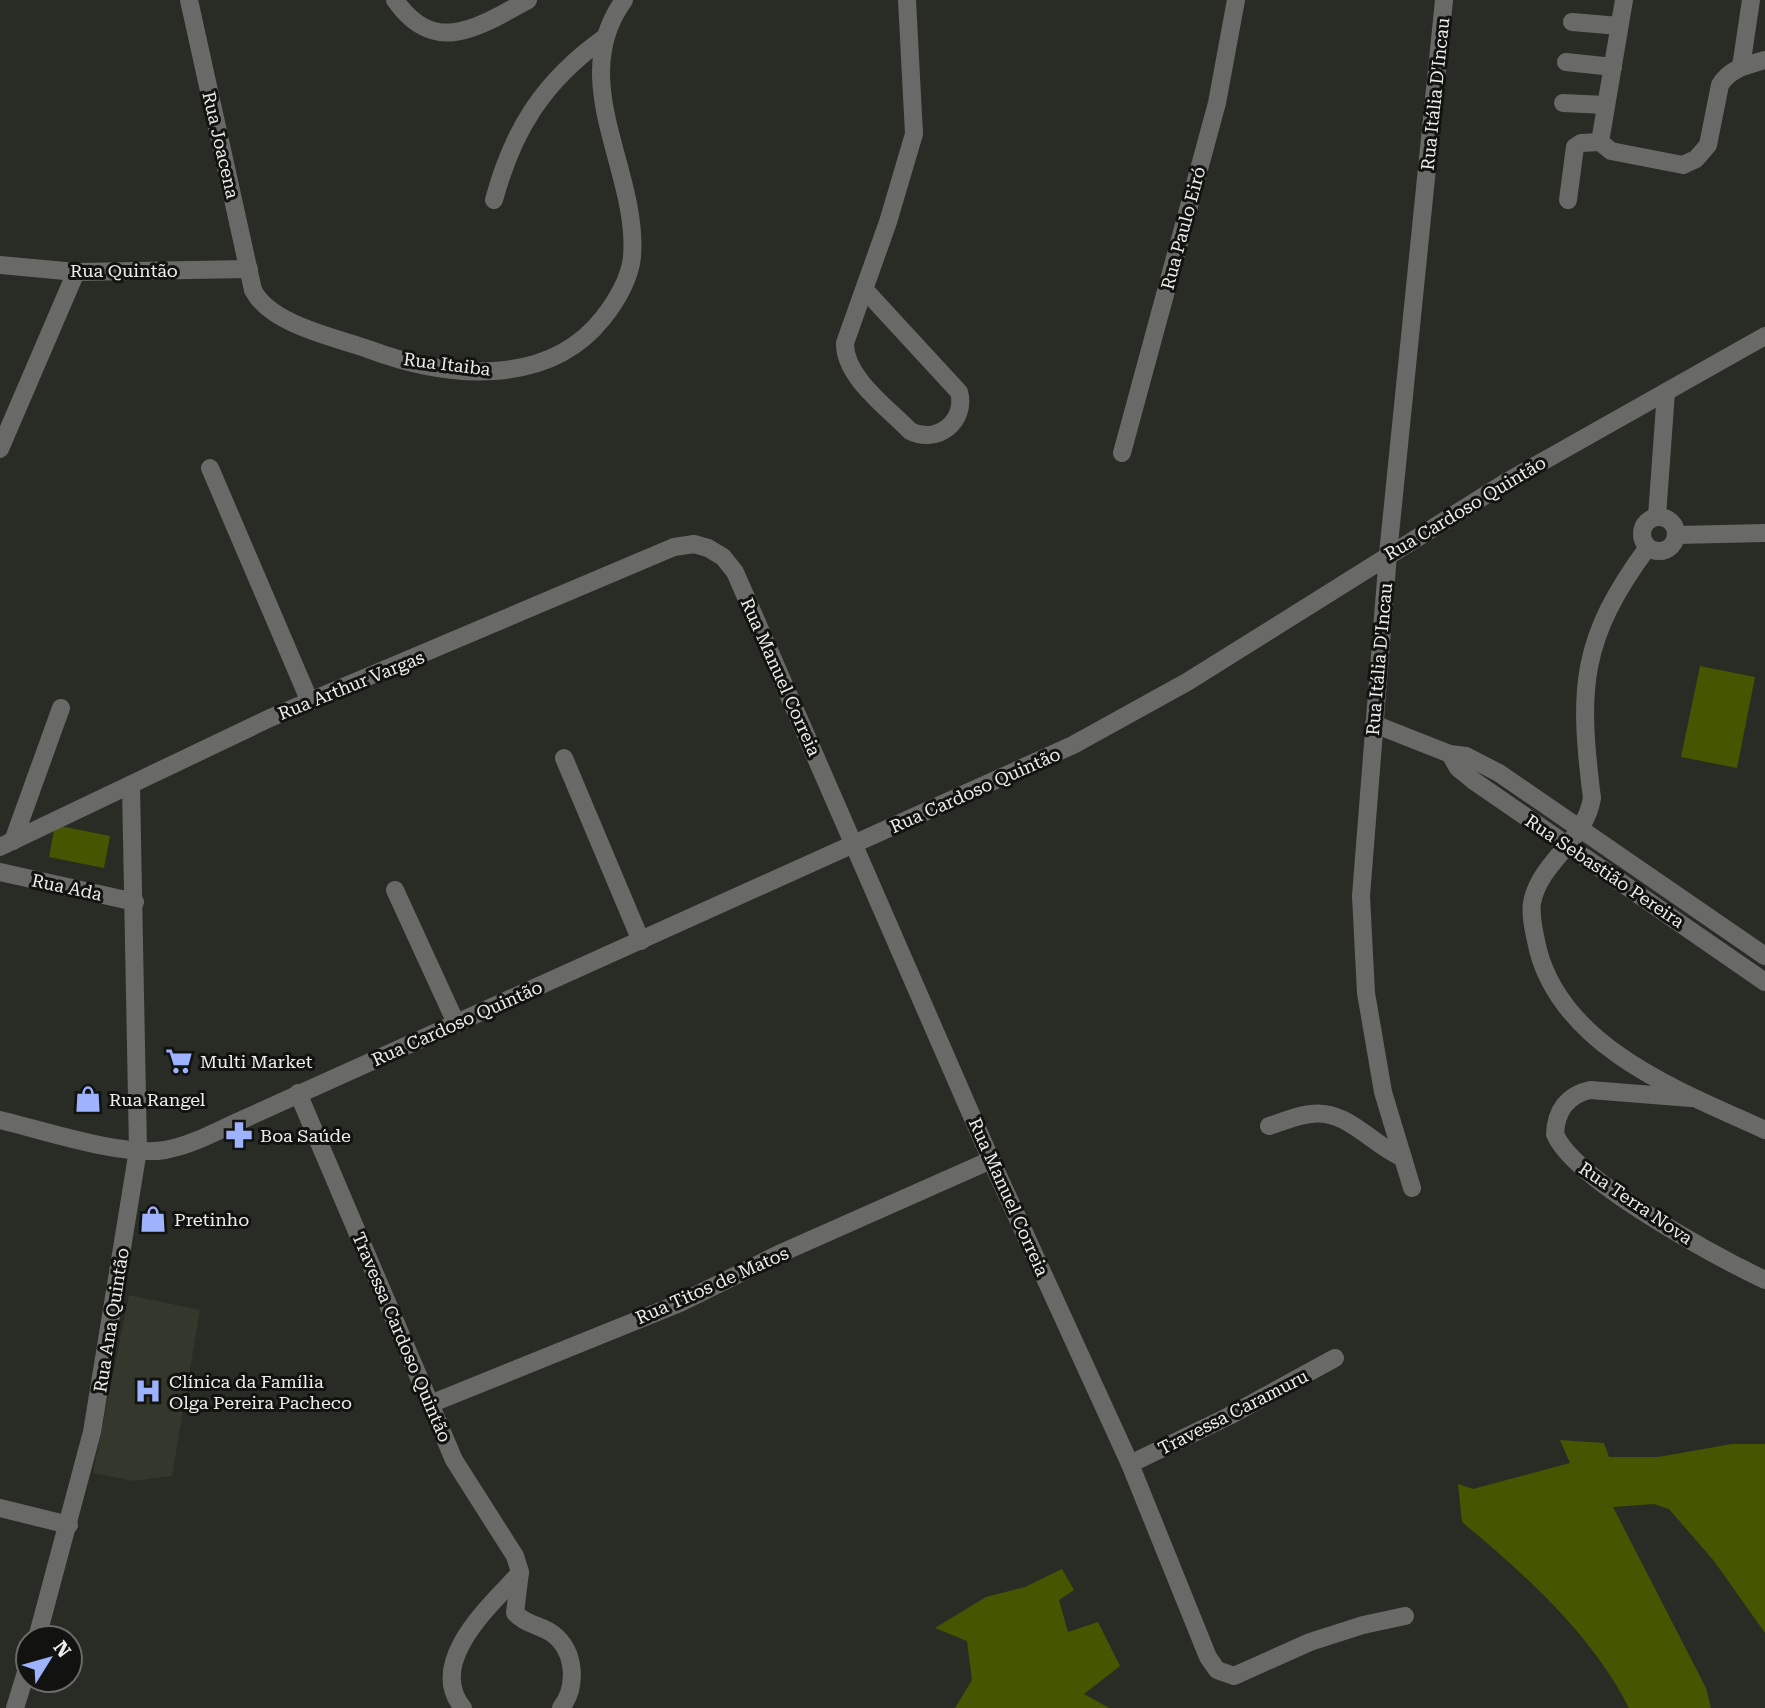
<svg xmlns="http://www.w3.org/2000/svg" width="1765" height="1708" font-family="'Roboto Serif',serif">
  <rect width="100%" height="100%" fill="#292b25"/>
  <path fill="#33372c" d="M 129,1295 L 200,1310 L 172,1476 L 133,1481 L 93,1473 Z"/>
  <g fill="#445700">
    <path d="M 1700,666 L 1755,677 L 1737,768 L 1681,757 Z"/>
    <path d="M 55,825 L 110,836 L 104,868 L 49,857 Z"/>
    <path d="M 1560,1440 L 1604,1443 L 1609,1457 L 1658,1457 L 1732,1444 L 1765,1444 L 1765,1633 L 1714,1561 L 1669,1509 L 1654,1504 L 1613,1507 L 1706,1688 L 1711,1708 L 1629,1708 C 1592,1635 1525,1574 1462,1522 L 1458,1484 L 1473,1489 L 1570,1463 Z"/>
    <path d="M 1062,1569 L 1074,1590 L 1059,1600 L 1068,1632 L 1098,1622 L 1120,1666 L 1084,1694 L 1109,1708 L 955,1708 L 972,1680 L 967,1641 L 935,1628 L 986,1597 L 1025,1587 Z"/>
  </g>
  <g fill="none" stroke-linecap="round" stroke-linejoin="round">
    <g stroke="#696a67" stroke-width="18">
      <path d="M 189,0 L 253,290 C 270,324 333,337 368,349 C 445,378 547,389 603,318 C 616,302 630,278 632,257 C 639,170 565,82 624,0"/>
      <path d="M 395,0 C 435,58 480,26 528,0"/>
      <path d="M 1624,0 L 1600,142 L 1611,151 L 1683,165 L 1696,159 L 1708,145 L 1720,85 C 1730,68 1748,65 1765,60"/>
      <path d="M 1572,22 L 1619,26"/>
      <path d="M 1566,62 L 1613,67"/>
      <path d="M 1741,67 L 1751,0"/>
      <path d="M 1563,103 L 1606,105"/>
      <path d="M 494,200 C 513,129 544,81 604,38"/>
      <path d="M 1568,200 L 1575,147 L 1581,143 L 1600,142"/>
      <path d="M 0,265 L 76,272 L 249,269"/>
      <path d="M 865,290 L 959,392 C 967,421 937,445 910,431 C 888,408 844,377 845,343 L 888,222 L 914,134 L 907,0"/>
      <path d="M 0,449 L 76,272"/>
      <path d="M 1122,453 L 1217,103 L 1236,0"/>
      <path d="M 210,468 L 310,702"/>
      <path d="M 1657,516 L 1666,392"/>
      <circle cx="1659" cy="534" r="17"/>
      <path d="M 1677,535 L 1765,533"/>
      <path d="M 1648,547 C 1580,639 1578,688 1592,798 C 1585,842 1539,862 1532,903 C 1530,918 1535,935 1538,950 C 1564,1049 1682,1092 1765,1130"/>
      <path d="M 1374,724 L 1450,754 L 1466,756 L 1499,773 L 1765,956"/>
      <path d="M 1450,754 L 1458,768 L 1474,781 L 1765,982"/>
      <path d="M 564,758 L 641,941"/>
      <path d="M 13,841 L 61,708"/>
      <path d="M 0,847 L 270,718 L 674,547 L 694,544 L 708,548 L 723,557 L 735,572 L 991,1160 L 1130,1464 L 1208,1657 L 1217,1670 L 1234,1676 L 1310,1642 L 1363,1625 L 1405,1616"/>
      <path d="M 0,872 L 135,902"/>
      <path d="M 395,890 L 456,1023"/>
      <path d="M 298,1093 L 454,1460 L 515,1556 L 520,1572 L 515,1613 C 526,1625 541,1625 553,1634 C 576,1652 577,1687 561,1708"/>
      <path d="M 1691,1098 L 1590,1090 C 1567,1095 1556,1111 1555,1134 C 1574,1180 1717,1257 1765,1280"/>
      <path d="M 0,1120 C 43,1130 122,1157 165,1150 C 189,1146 213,1133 235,1123 L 1073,745 L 1187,682 L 1508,481 L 1765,336"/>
      <path d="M 1269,1126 C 1283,1122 1297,1115 1311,1114 C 1347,1109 1372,1145 1403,1158"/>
      <path d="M 1412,1188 L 1383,1092 L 1366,993 L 1361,896 L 1388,554 L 1444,0"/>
      <path d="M 430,1404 L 680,1303 L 779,1254 L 991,1160"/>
      <path d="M 1130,1464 L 1229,1416 L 1335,1358"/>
      <path d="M 0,1508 L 69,1525"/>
      <path d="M 37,1638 L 92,1432 L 138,1150 L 131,786"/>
      <path d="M 15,1708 L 28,1666"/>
      <path d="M 463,1708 C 425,1662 492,1604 520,1573"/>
    </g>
  </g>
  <defs>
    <symbol id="supermarket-bare" viewBox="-9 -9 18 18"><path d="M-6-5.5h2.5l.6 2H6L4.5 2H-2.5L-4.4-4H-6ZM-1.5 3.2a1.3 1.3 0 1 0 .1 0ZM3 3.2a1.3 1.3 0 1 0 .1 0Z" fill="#9eb3fd" stroke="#121310" stroke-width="2.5" paint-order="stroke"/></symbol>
    <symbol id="shop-bare" viewBox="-9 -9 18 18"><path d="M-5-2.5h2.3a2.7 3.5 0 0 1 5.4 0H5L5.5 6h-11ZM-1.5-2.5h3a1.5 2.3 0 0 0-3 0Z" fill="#9eb3fd" stroke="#121310" stroke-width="2.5" paint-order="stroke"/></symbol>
    <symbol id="pharmacy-bare" viewBox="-9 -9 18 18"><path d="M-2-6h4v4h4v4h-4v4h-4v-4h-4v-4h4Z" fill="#9eb3fd" stroke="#121310" stroke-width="2.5" paint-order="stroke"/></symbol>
    <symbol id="hospital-bare" viewBox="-9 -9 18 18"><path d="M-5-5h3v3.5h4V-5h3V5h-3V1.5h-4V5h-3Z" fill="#9eb3fd" stroke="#121310" stroke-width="2.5" paint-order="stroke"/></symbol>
  </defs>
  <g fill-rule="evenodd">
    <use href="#supermarket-bare" x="160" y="1042" width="38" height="38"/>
    <use href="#shop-bare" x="69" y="1080" width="38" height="38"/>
    <use href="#pharmacy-bare" x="220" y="1116" width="38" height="38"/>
    <use href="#shop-bare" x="134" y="1200" width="38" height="38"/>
    <use href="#hospital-bare" x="129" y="1372" width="38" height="38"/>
  </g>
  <g text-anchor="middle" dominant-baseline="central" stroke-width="6" stroke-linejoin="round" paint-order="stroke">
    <g font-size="18" fill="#edeeea" stroke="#121310">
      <text transform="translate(1435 94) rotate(-84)">Rua Itália D'Incau</text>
      <text transform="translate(221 145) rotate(77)">Rua Joacena</text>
      <text transform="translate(1183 228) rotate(-75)">Rua Paulo Eiró</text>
      <text x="124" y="270">Rua Quintão</text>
      <text transform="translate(447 364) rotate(7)">Rua Itaiba</text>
      <text transform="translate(1465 508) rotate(-31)">Rua Cardoso Quintão</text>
      <text transform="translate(1379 659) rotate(-85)">Rua Itália D'Incau</text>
      <text transform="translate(781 677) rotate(66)">Rua Manuel Correia</text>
      <text transform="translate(351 685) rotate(-22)">Rua Arthur Vargas</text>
      <text transform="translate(975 790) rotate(-24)">Rua Cardoso Quintão</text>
      <text transform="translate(1605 871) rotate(34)">Rua Sebastião Pereira</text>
      <text transform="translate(67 887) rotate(12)">Rua Ada</text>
      <text transform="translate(457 1023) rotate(-24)">Rua Cardoso Quintão</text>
      <text transform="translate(1009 1197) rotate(66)">Rua Manuel Correia</text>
      <text transform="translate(1636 1203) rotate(34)">Rua Terra Nova</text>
      <text transform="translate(712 1285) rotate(-24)">Rua Titos de Matos</text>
      <text transform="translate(111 1320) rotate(-81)">Rua Ana Quintão</text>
      <text transform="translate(402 1337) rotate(67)">Travessa Cardoso Quintão</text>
      <text transform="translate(1233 1412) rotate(-27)">Travessa Caramuru</text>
    </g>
    <g font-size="18" fill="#edeeea" stroke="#121310" text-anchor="start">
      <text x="200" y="1061">Multi Market</text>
      <text x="109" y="1099">Rua Rangel</text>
      <text x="260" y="1135">Boa Saúde</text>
      <text x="174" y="1219">Pretinho</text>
      <text x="169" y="1381">Clínica da Família<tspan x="169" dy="21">Olga Pereira Pacheco</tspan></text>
    </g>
  </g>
  <g transform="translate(49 1659) rotate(53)"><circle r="33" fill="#121310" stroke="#6a6b67" stroke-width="2"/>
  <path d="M0-5L12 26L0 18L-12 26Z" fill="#9eb3fd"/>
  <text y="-10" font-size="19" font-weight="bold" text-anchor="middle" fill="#edeeea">N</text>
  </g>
</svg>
